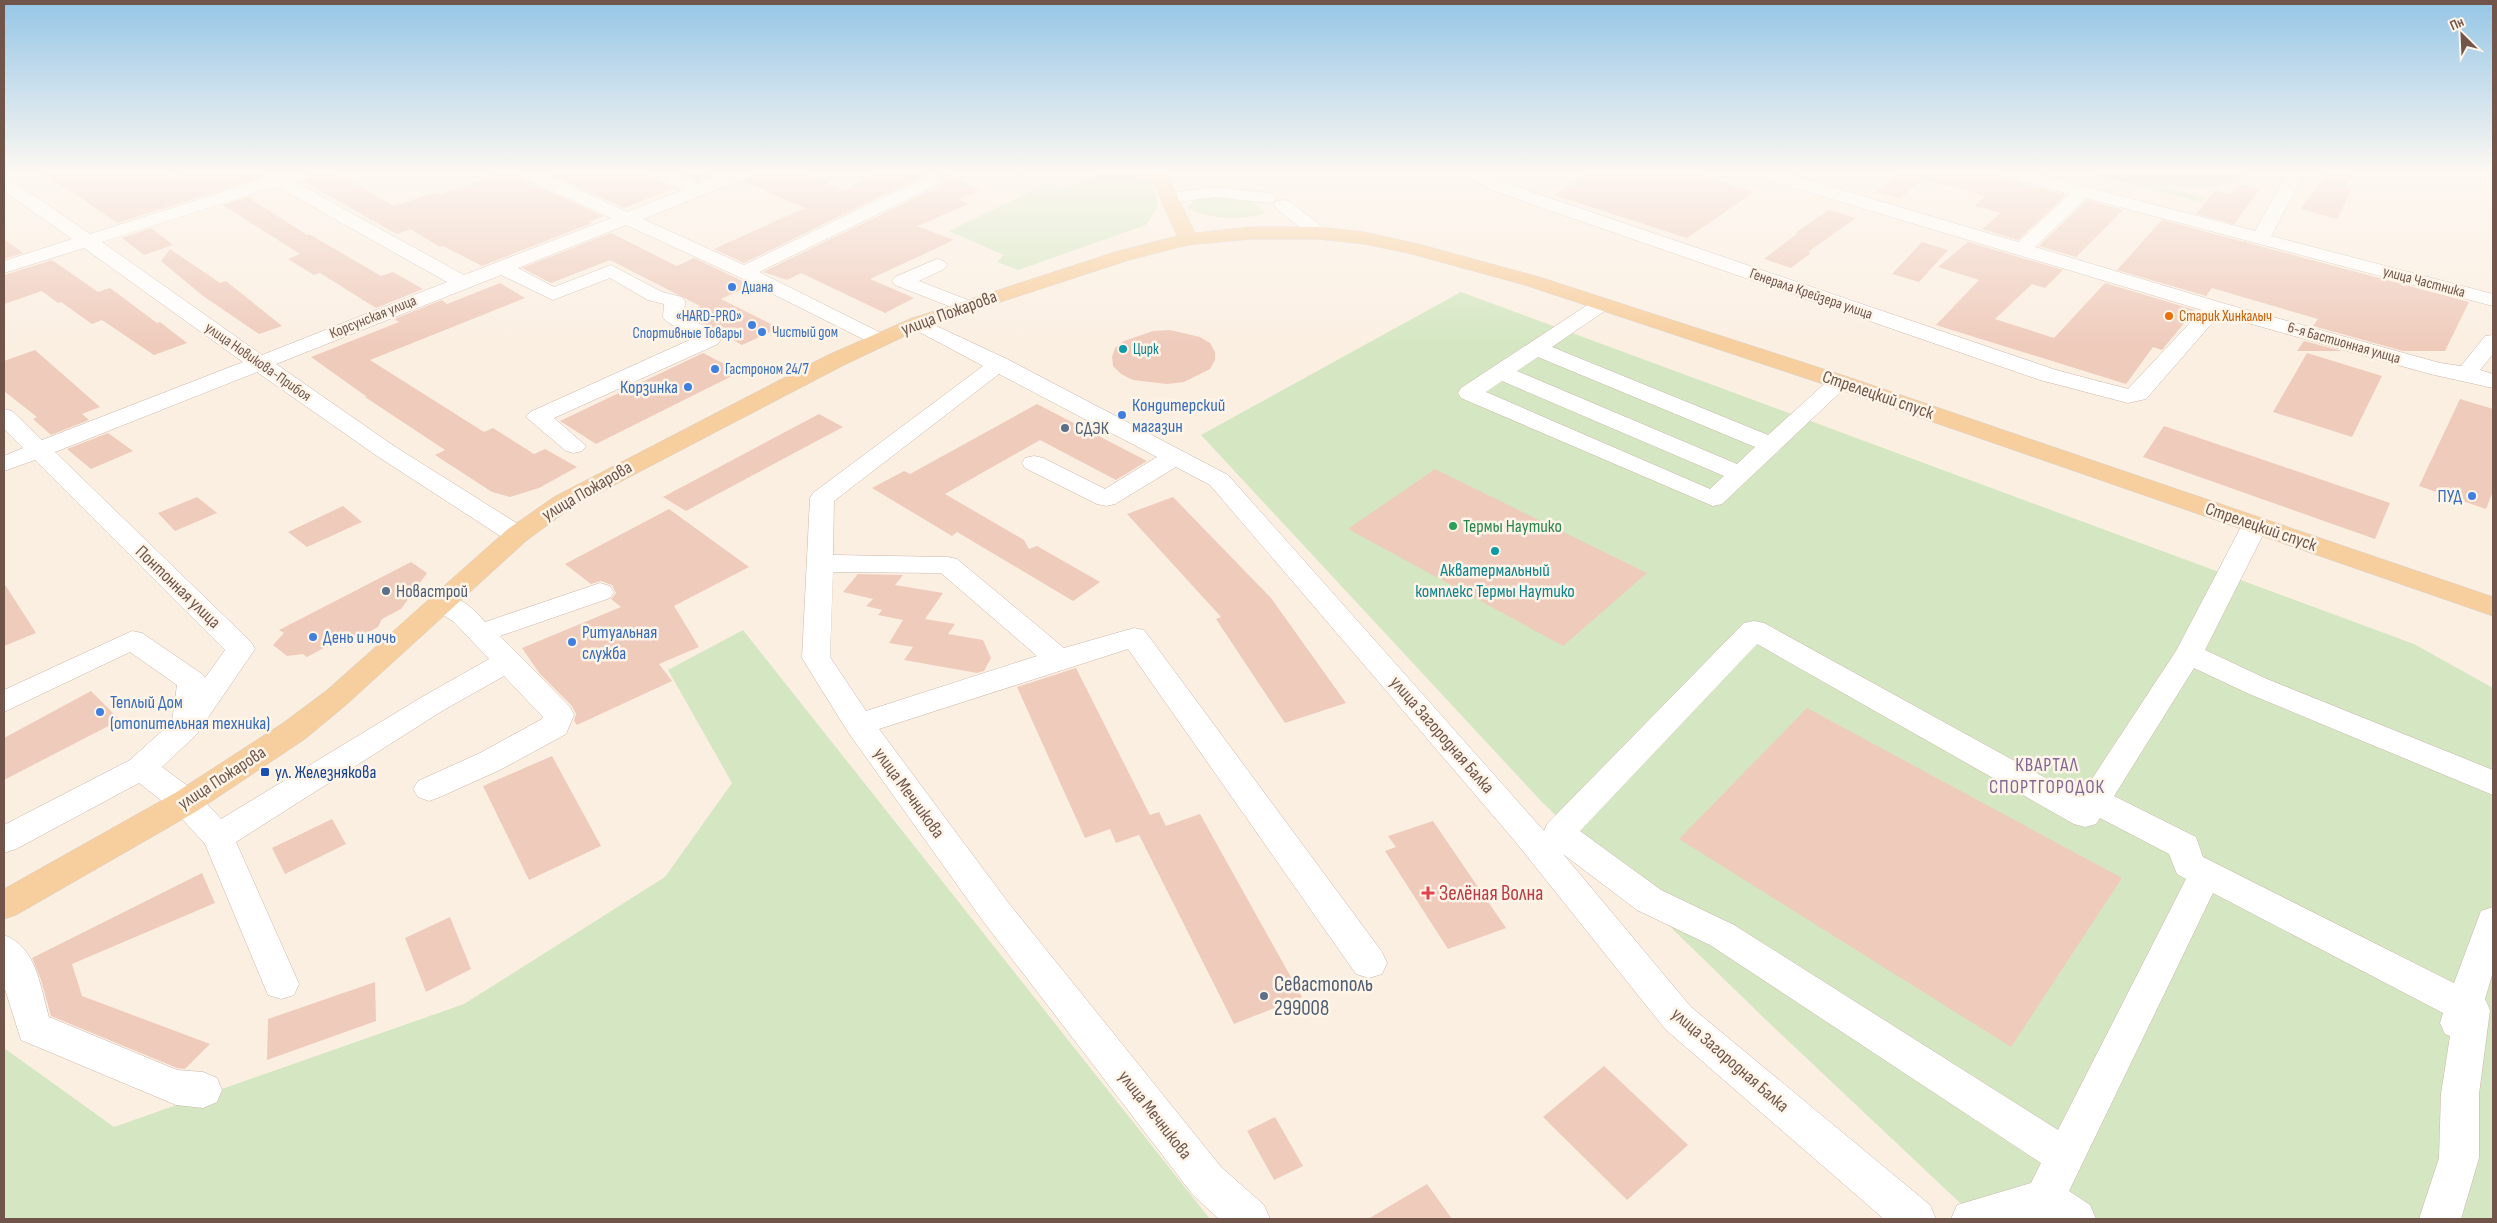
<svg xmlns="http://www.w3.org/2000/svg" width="2497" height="1223" font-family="'Sofia Sans Condensed',sans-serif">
  <rect width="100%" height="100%" fill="#fbefe2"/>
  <g fill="#d4e7c2">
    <path d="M 1104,172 L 1132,172 L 1152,182 L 1158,206 L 1146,225 L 1018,270 L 997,262 L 1004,255 L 949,231 L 1046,184 L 1062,189 Z"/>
    <path d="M 2084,172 L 2247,172 C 2231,193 2183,186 2160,186 L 2205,198 L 2200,202 Z"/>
    <path d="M 1225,195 L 1248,199 L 1266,213 C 1240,221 1212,220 1187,208 L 1198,197 Z"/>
    <path d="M 1461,292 L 2414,644 L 2493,688 L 2493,1219 L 1977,1219 L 1765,1019 L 1541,801 L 1201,435 Z"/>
    <path d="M 743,630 L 1210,1219 L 4,1219 L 4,1048 L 114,1127 L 464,1004 L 665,877 L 732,783 L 668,670 Z"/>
  </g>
  <g fill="#efcbbc">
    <path d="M 38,172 L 166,172 L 167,180 L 193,172 L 258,172 L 260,178 L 117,223 L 78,196 Z"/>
    <path d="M 312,172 L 329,172 L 344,180 L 347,179 L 394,206 L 436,192 L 441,194 L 504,172 L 516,172 L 519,178 L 603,216 L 589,222 L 592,223 L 482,266 L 443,246 L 440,247 L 410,229 L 397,234 L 384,227 L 302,180 L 309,178 Z"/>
    <path d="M 546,172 L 647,172 L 650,178 L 674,188 L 624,208 Z"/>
    <path d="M 677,172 L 711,172 L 711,174 L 695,180 Z"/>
    <path d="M 754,172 L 801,172 L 844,190 L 882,172 L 941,172 L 980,189 L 958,199 L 969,204 L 917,226 L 954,240 L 870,279 L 914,298 L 885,313 L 801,273 L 787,280 L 763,272 L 942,185 L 946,179 L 942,174 L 928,173 L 744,263 L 714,249 L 805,208 L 743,181 L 751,178 Z"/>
    <path d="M 1592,172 L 1688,172 L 1754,192 L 1687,238 L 1554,195 Z"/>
    <path d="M 1900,172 L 1989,172 L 1998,175 L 2001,178 L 2066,195 L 2018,240 L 1982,229 L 2001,213 L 1974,206 L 1985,196 L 1924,179 L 1900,198 L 1876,192 Z"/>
    <path d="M 2327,172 L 2353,172 L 2346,187 L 2352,189 L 2337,219 L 2301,209 Z"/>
    <path d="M 2238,184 L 2260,189 L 2234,224 L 2196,214 L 2215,191 L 2230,194 Z"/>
    <path d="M 248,197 L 307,235 L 309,234 L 381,276 L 393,272 L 423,289 L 376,308 L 320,273 L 314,275 L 288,259 L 300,254 L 223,205 Z"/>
    <path d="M 2087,200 L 2123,210 L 2076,257 L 2039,246 Z"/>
    <path d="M 1829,210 L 1856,218 L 1808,252 L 1811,253 L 1791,268 L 1764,259 L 1798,233 L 1795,233 Z"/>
    <path d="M 2162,220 L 2469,302 L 2445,351 L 2403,351 L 2313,326 L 2318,319 L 2246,298 L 2212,288 L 2206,296 L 2117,270 Z"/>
    <path d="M 151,228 L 173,245 L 144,255 L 122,238 Z"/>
    <path d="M 611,233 L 677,266 L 694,258 L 751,285 L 721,299 L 779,328 L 742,345 L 686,314 L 700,306 L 610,260 L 551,283 L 522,268 Z"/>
    <path d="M 4,239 L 23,253 L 4,259 Z"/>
    <path d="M 1922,242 L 1948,250 L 1919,282 L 1892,274 Z"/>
    <path d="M 1968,242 L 2063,270 L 2045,288 L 2032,284 L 1995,319 L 2054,338 L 2105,283 L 2195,310 L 2162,350 L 2153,347 L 2126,384 L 1936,325 L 1979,280 L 1938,267 Z"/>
    <path d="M 170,249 L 220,283 L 226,281 L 282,326 L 259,334 L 203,296 L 161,261 Z"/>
    <path d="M 52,260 L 98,292 L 110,288 L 157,323 L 160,322 L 187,343 L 154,355 L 102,320 L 92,324 L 61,302 L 58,303 L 42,291 L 4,304 L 4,275 Z"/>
    <path d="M 500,283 L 525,298 L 370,360 L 484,432 L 493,428 L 534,454 L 545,449 L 577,467 L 539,488 L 510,497 L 492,492 L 435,455 L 445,450 L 365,397 L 367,397 L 311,357 L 399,322 L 394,319 L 442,300 L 447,304 Z"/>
    <path d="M 1170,330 L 1200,337 L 1210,343 L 1215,352 L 1215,360 L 1210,369 L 1184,382 L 1167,384 L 1133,380 L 1121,374 L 1113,366 L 1112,357 L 1115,348 L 1124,341 L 1153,331 Z"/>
    <path d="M 2304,341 L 2342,351 L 2297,351 Z"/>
    <path d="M 35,350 L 100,407 L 82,414 L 89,420 L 51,435 L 33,419 L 37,417 L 4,391 L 4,361 Z"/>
    <path d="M 703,353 L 740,372 L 596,444 L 560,421 Z"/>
    <path d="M 2307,353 L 2382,376 L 2352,437 L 2273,412 Z"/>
    <path d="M 2460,399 L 2493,409 L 2493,491 L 2486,509 L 2419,486 Z"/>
    <path d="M 1037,404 L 1147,461 L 1116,480 L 1040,440 L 945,494 L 1024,540 L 1029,549 L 1037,546 L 1100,582 L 1073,601 L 957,532 L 952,536 L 872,488 L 904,471 L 910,474 Z"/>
    <path d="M 819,414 L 843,427 L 686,511 L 663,497 Z"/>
    <path d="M 2164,426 L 2390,503 L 2375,539 L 2143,457 Z"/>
    <path d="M 108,433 L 133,451 L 91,469 L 67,449 Z"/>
    <path d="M 1435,469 L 1647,573 L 1563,646 L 1348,529 Z"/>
    <path d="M 197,497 L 217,513 L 175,531 L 158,513 Z"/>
    <path d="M 1173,497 L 1271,598 L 1346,703 L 1285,723 L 1216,619 L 1221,617 L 1127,514 Z"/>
    <path d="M 343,506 L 362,522 L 307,547 L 288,532 Z"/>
    <path d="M 669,509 L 749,567 L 674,606 L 699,647 L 659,664 L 672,681 L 577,725 L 574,721 L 576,714 L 572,706 L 540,674 L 522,648 L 621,607 L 611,599 L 616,593 L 612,585 L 601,581 L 591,584 L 565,564 Z"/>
    <path d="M 411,562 L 427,573 L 401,609 L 382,619 L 378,627 L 347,644 L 333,643 L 307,657 L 303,654 L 287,656 L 273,645 L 284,633 L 279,630 Z"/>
    <path d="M 858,574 L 903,575 L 895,585 L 943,593 L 925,619 L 955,624 L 948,634 L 983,640 L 991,658 L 984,671 L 977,673 L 904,660 L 913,647 L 889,643 L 903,620 L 878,615 L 882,610 L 866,606 L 873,599 L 843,592 Z"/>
    <path d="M 4,583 L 36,633 L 4,646 Z"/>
    <path d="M 1076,668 L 1150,815 L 1159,812 L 1166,826 L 1200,814 L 1302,997 L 1234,1024 L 1139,835 L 1116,843 L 1110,829 L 1085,838 L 1017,687 Z"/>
    <path d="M 91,691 L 120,720 L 4,780 L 4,738 Z"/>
    <path d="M 1807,708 L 2122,878 L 2011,1047 L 1679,839 Z"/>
    <path d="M 552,756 L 601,846 L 529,880 L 483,786 Z"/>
    <path d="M 332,819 L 346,844 L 285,874 L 272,848 Z"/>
    <path d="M 1433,821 L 1506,928 L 1448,949 L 1385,851 L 1396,847 L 1388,836 Z"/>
    <path d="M 202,873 L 215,903 L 72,964 L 82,996 L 210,1044 L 185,1069 L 177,1068 L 51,1016 L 41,980 L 32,958 Z"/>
    <path d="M 450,917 L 471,969 L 426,992 L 405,938 Z"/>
    <path d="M 375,982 L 376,1021 L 267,1060 L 268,1019 Z"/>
    <path d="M 1604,1066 L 1688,1145 L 1627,1200 L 1543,1117 Z"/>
    <path d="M 1275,1117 L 1303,1166 L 1274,1180 L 1247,1131 Z"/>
    <path d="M 1427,1184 L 1452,1219 L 1368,1219 Z"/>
  </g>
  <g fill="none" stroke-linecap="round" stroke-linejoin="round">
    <defs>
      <g id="minor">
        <path d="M 260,172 L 310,172 L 308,176 L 293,181 L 464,275 L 611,218 L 520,176 L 518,172 L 541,172 L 627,212 L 682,190 L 651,176 L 649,172 L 672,172 L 698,184 L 727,172 L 752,172 L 750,176 L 643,219 L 744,265 L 929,175 L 941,175 L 944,179 L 941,183 L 759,272 L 885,335 L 888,340 L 885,345 L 877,346 L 737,276 L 626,225 L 518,268 L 554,287 L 611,265 L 662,292 L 682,297 L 685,301 L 684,315 L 718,334 L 721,339 L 718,344 L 554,418 L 586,446 L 582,451 L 574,453 L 566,451 L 526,417 L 530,412 L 694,338 L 666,321 L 663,317 L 664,304 L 648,300 L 610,278 L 553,300 L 501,275 L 276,364 L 394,446 L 526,529 L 530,535 L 526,541 L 517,543 L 508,541 L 377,456 L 257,372 L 55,452 L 251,642 L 255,649 L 196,735 L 162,767 L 197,793 L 221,819 L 422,697 L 489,659 L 454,622 L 434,609 L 430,603 L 434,597 C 455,591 472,607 485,622 L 600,583 L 610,586 L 614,592 L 610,598 L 500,636 L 570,707 L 574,715 L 566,734 L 502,769 L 440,797 L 429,801 L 418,797 L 413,789 L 418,781 L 480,753 L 542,719 L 543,717 L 504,676 L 442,711 L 236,842 L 299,984 L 294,995 L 281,999 L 268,995 L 205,844 L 175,811 L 139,783 L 16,849 L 4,853 L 4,825 L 130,760 L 172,722 L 177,685 L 130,652 L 4,712 L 4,690 L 132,631 L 142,633 L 202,674 L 205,678 L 225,650 L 35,460 L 4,471 L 4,456 L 23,448 L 4,429 L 4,409 L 12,411 L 42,440 L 243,362 L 84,248 L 4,273 L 4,261 L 72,239 L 4,191 L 4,178 L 10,179 L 90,234 L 263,179 ZM 276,186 L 447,282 L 262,355 L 102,242 Z"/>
        <path d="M 1461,172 L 1484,172 L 1503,182 L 2056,370 L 2128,389 L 2202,310 L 1755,176 L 1753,172 L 1781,172 L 2018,242 L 2070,194 L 2001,176 L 1999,172 L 2029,172 L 2255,231 L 2288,172 L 2305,172 L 2271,236 L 2493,294 L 2493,306 L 2086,198 L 2035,247 L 2222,303 L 2440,363 L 2461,366 L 2485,336 L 2493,335 L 2493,354 L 2480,370 L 2493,374 L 2493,388 L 2430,374 L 2219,315 L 2146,399 L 2128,403 L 2040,380 L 1491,190 Z"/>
        <path d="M 1216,187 L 1267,193 L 1273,194 L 1276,198 L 1273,202 L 1267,203 L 1216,197 L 1170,203 L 1164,202 L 1161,198 L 1164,194 L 1170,193 Z"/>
        <path d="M 1283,200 L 1289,201 L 1325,229 L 1327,233 L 1325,237 L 1311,237 L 1277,209 L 1274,205 L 1277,201 Z"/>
        <path d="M 937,259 L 944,261 L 947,265 L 944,269 L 919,281 L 973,302 L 976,306 L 973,310 L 966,312 L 959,310 L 895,285 L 892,281 L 895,277 Z"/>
        <path d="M 1602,298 L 1609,300 L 1612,304 L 1609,308 L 1552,347 L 1768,435 L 1832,377 L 1840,375 L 1848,377 L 1851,382 L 1722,504 L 1713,506 L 1461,398 L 1458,393 L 1461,388 L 1595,300 ZM 1538,357 L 1755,447 L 1737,464 L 1517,371 ZM 1502,381 L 1724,476 L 1710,489 L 1486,392 Z"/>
        <path d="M 917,317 L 1007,359 L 1228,475 L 1544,831 L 1547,824 L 1744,623 L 1754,621 L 1764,623 L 2080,797 L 2176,651 L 2242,525 L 2246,520 L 2255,517 L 2264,520 L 2268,525 L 2205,650 L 2267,679 L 2493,770 L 2493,795 L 2247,693 L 2194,668 L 2114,796 L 2196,837 L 2203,857 L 2454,983 L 2481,911 L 2493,907 L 2493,972 L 2485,999 L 2490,1010 L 2479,1094 L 2479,1158 L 2461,1219 L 2419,1219 L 2439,1158 L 2441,1094 L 2450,1036 L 2445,1034 L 2440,1023 L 2443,1013 L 2213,893 L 2069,1191 L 2090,1205 L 2096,1219 L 1951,1219 L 1957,1205 L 2031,1183 L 2041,1163 L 1710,945 L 1637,910 L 1563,854 L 1691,1007 L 1930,1205 L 1936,1219 L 1884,1219 L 1665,1029 L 1514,840 L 1210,485 L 1176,467 L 1115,504 L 1106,506 L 1097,504 L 1025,468 L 1022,463 L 1025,458 L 1034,456 L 1043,458 L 1105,489 L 1157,457 L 999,374 L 834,501 L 833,555 L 948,557 L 957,559 L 1064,648 L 1134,628 L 1144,630 L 1382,952 L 1387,963 L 1382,974 L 1369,978 L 1356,974 L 1128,649 L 879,729 L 1007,901 L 1221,1167 L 1264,1205 L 1270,1219 L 1219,1219 L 1193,1195 L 983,921 L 848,732 L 802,658 L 810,498 L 813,493 L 983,366 L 910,327 L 907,323 L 910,319 ZM 833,572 L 941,573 L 1037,656 L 866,711 L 830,657 ZM 1757,644 L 2074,824 L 2085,827 L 2096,824 L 2100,818 L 2169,854 L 2177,874 L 2186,879 L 2058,1130 L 1734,925 L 1661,890 L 1580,831 Z"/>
        <path d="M 4,935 C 37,947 40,987 49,1017 L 177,1070 L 203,1072 L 217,1078 L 222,1090 L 217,1102 L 203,1108 L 176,1105 L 21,1040 L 4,986 Z"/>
      </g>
      <path id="major" d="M 1141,172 L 1161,172 L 1169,179 L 1195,233 L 1251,227 L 1318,227 L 1364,232 L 1418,244 L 1539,277 L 1848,377 L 2493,597 L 2493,616 L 1832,387 L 1525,285 L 1408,253 L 1364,244 L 1318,239 L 1251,239 L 1188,245 L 1129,260 L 924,327 L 844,365 L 572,507 L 526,541 L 346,705 L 305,739 L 197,811 L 16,915 L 4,919 L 4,889 L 175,793 L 283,723 L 326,691 L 508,529 L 554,497 L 828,355 L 910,319 L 1115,252 L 1177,236 L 1155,186 Z"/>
    </defs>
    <use href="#minor" stroke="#cbb6aa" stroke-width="1"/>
    <use href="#major" stroke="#d7cfcc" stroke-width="1"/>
    <use href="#minor" fill="#fff" fill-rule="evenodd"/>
    <use href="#major" fill="#f7ce9e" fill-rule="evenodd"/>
  </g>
  <linearGradient id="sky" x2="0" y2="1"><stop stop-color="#95c6e6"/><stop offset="0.5" stop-color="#fdf8f2"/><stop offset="1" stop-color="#fdf8f2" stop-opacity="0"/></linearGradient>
  <rect width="2497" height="344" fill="url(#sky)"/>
  <g fill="#3f7fe0" stroke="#fef4e8" stroke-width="2">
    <circle cx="732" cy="287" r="5"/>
    <circle cx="752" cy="325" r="5"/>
    <circle cx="762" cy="332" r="5"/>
    <circle cx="715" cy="369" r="5"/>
    <circle cx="688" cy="387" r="5"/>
    <circle cx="1122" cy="415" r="5"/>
    <circle cx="2472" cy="496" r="5"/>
    <circle cx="313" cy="637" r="5"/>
    <circle cx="572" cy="642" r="5"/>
    <circle cx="100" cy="712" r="5"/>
  </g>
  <circle fill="#e8710a" stroke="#fef4e8" stroke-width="2" cx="2169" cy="316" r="5"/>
  <g fill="#0f9aa8" stroke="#fef4e8" stroke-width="2">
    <circle cx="1123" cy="349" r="5"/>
    <circle cx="1495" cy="551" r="5"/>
  </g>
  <g fill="#5c6f8a" stroke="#fef4e8" stroke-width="2">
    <circle cx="1065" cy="428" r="5"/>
    <circle cx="386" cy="591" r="5"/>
    <circle cx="1264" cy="996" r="5"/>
  </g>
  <circle fill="#2e9e5b" stroke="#fef4e8" stroke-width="2" cx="1453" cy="526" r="5"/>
  <rect fill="#1a4fb4" stroke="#fef4e8" stroke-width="2" x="260" y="767" width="10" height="10" rx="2.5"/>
  <path fill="#e0444e" stroke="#fef4e8" stroke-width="2" d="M1425.5 885.5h5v5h5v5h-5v5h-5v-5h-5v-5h5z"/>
  <g text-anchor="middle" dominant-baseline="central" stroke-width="5" stroke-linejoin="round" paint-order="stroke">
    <g font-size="15" fill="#71554a" stroke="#fef4e8">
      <text transform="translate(2424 282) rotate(15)">улица Частника</text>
      <text transform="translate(1811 294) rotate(19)">Генерала Крейзера улица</text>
      <text transform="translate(373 317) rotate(-22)">Корсунская улица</text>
      <text transform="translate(2344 343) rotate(16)">6-я Бастионная улица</text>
      <text transform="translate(258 362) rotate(35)">улица Новикова-Прибоя</text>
    </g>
    <g font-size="15" fill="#366cbe" stroke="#fef4e8" text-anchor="start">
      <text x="742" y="287">Диана</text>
      <text x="742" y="316" text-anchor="end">«HARD-PRO»<tspan x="742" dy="17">Спортивные Товары</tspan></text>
      <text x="772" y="332">Чистый дом</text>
      <text x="725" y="369">Гастроном 24/7</text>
    </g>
    <g font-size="15" fill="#c56008" stroke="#fef4e8" text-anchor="start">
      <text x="2179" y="316">Старик Хинкалыч</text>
    </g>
    <g font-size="15" fill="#0d838f" stroke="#fef4e8" text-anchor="start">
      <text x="1133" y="349">Цирк</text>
    </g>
    <g font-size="18" fill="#71554a" stroke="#fef4e8">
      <text transform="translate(949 313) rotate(-20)">улица Пожарова</text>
      <text transform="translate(1878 395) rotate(19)">Стрелецкий спуск</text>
      <text transform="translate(587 491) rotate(-30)">улица Пожарова</text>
      <text transform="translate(2261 527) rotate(19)">Стрелецкий спуск</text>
      <text transform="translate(178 587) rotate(44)">Понтонная улица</text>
      <text transform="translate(1442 735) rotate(49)">улица Загородная Балка</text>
      <text transform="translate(222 778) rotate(-33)">улица Пожарова</text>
      <text transform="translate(909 793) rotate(54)">улица Мечникова</text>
      <text transform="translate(1730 1060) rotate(41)">улица Загородная Балка</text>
      <text transform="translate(1155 1115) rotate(52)">улица Мечникова</text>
    </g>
    <g font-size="18" fill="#366cbe" stroke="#fef4e8" text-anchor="start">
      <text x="678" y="387" text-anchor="end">Корзинка</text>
      <text x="1132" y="405">Кондитерский<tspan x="1132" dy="21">магазин</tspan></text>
      <text x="2462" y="496" text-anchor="end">ПУД</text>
      <text x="582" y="632">Ритуальная<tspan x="582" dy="21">служба</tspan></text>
      <text x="323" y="637">День и ночь</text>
      <text x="110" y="702">Теплый Дом<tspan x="110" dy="21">(отопительная техника)</tspan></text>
    </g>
    <g font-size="18" fill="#4e5e75" stroke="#fef4e8" text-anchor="start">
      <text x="1075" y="428">СДЭК</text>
      <text x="396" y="591">Новастрой</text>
    </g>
    <g font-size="18" fill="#27864d" stroke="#fef4e8" text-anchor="start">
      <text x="1463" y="526">Термы Наутико</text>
    </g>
    <g font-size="18" fill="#0d838f" stroke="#fef4e8">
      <text x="1495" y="570">Акватермальный<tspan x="1495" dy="21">комплекс Термы Наутико</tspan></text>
    </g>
    <g font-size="18" fill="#164399" stroke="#fef4e8" text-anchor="start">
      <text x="275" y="772">ул. Железнякова</text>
    </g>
    <g font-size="19" letter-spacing="1" fill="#816694" stroke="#fef4e8">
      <text x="2047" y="765">КВАРТАЛ<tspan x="2047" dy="22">СПОРТГОРОДОК</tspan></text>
    </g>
    <g font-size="21" fill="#be3a42" stroke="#fef4e8" text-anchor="start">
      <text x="1439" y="893">Зелёная Волна</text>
    </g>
    <g font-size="21" fill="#4e5e75" stroke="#fef4e8" text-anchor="start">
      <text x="1274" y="984">Севастополь<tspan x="1274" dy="24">299008</tspan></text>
    </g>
  </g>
  <rect width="2497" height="1223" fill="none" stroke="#71554a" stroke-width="10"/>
  <g transform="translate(2462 35) rotate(336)" stroke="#fef4e8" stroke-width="4" paint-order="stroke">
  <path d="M0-4L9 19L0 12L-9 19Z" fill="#71554a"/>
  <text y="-8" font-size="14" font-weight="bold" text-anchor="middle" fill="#71554a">Пн</text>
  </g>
</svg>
